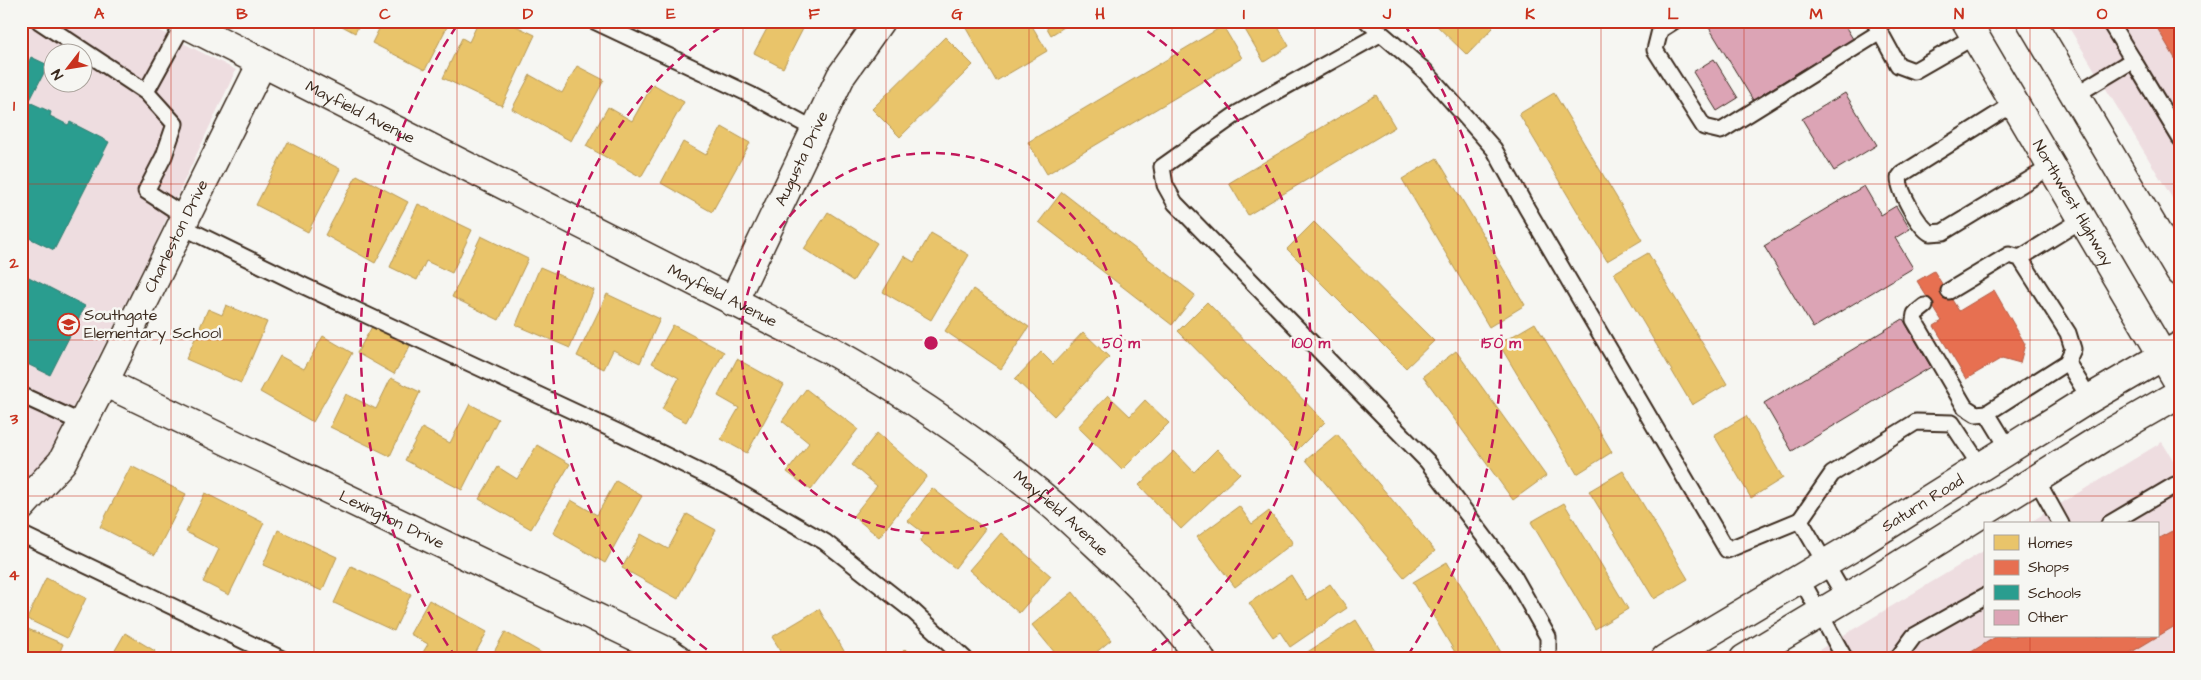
<svg xmlns="http://www.w3.org/2000/svg" width="2201" height="680" font-family="'Architects Daughter',sans-serif">
  <rect width="100%" height="100%" fill="#f6f6f2"/>
  <filter id="ink" filterUnits="userSpaceOnUse"><feTurbulence type="fractalNoise" baseFrequency=".02" numOctaves="2"/><feDisplacementMap in="SourceGraphic" scale="10" xChannelSelector="R" yChannelSelector="G"/><feConvolveMatrix kernelMatrix="1 2 1 2 8 2 1 2 1" color-interpolation-filters="sRGB"/></filter>
  <g filter="url(#ink)">
    <g fill="#eedde0" fill-rule="evenodd">
      <path d="M 21,21 L 140,21 L 236,70 L 150,254 L 80,393 L 44,463 L 21,488 ZM 52,52 L 82,52 L 82,82 L 52,82 Z"/>
      <path d="M 2065,21 L 2180,21 L 2180,211 Z"/>
      <path d="M 2162,442 L 2180,471 L 2180,659 L 1804,659 L 1985,550 L 1985,636 L 2157,636 L 2157,524 L 2027,524 Z"/>
    </g>
    <g fill="#e9c46a" stroke="#b59653">
      <path d="M 333,21 L 361,21 L 355,33 Z"/>
      <path d="M 383,21 L 450,21 L 425,70 L 372,43 Z"/>
      <path d="M 479,21 L 505,21 L 535,35 L 502,106 L 443,78 L 462,38 L 469,42 Z"/>
      <path d="M 771,21 L 807,21 L 783,68 L 754,53 Z"/>
      <path d="M 965,21 L 1029,21 L 1047,51 L 996,81 L 963,23 Z"/>
      <path d="M 1043,21 L 1074,21 L 1051,35 Z"/>
      <path d="M 1240,21 L 1287,21 L 1278,27 L 1289,46 L 1264,62 Z"/>
      <path d="M 1432,21 L 1486,21 L 1493,28 L 1467,55 Z"/>
      <path d="M 1223,26 L 1242,58 L 1047,174 L 1028,142 Z"/>
      <path d="M 945,37 L 973,65 L 900,137 L 872,109 Z"/>
      <path d="M 577,66 L 604,80 L 571,141 L 512,109 L 530,75 L 562,93 Z"/>
      <path d="M 653,84 L 684,102 L 641,177 L 586,146 L 608,107 L 632,121 Z"/>
      <path d="M 1554,93 L 1642,240 L 1607,261 L 1519,114 Z"/>
      <path d="M 1376,95 L 1395,127 L 1248,215 L 1229,183 Z"/>
      <path d="M 722,127 L 750,143 L 712,212 L 661,183 L 683,142 L 706,155 Z"/>
      <path d="M 288,142 L 340,169 L 308,232 L 256,205 Z"/>
      <path d="M 1437,158 L 1525,305 L 1489,327 L 1402,179 Z"/>
      <path d="M 357,175 L 408,202 L 375,263 L 325,235 Z"/>
      <path d="M 1062,192 L 1195,295 L 1172,325 L 1039,222 Z"/>
      <path d="M 418,204 L 472,230 L 452,273 L 426,261 L 417,280 L 390,267 Z"/>
      <path d="M 828,212 L 877,243 L 853,281 L 804,249 Z"/>
      <path d="M 1314,222 L 1434,341 L 1406,368 L 1287,249 Z"/>
      <path d="M 931,233 L 969,255 L 931,320 L 883,292 L 904,256 L 914,262 Z"/>
      <path d="M 481,236 L 528,259 L 499,320 L 452,297 Z"/>
      <path d="M 1648,253 L 1727,384 L 1692,405 L 1614,273 Z"/>
      <path d="M 540,267 L 594,290 L 570,348 L 516,325 Z"/>
      <path d="M 973,289 L 1029,327 L 1001,369 L 945,331 Z"/>
      <path d="M 607,294 L 660,319 L 640,363 L 613,350 L 604,369 L 577,356 Z"/>
      <path d="M 1207,302 L 1325,422 L 1296,451 L 1178,331 Z"/>
      <path d="M 226,305 L 267,322 L 241,383 L 186,359 L 208,309 L 222,315 Z"/>
      <path d="M 1535,323 L 1612,452 L 1577,474 L 1499,344 Z"/>
      <path d="M 373,325 L 410,346 L 394,374 L 357,353 Z"/>
      <path d="M 673,325 L 724,352 L 686,422 L 662,409 L 679,378 L 652,363 Z"/>
      <path d="M 1083,332 L 1109,357 L 1054,416 L 1015,379 L 1041,352 L 1053,364 Z"/>
      <path d="M 323,336 L 352,353 L 313,422 L 260,392 L 280,356 L 304,369 Z"/>
      <path d="M 1456,351 L 1546,476 L 1513,500 L 1423,376 Z"/>
      <path d="M 737,359 L 784,385 L 747,453 L 721,439 L 739,408 L 718,396 Z"/>
      <path d="M 391,378 L 420,392 L 390,456 L 330,427 L 346,394 L 376,409 Z"/>
      <path d="M 806,389 L 858,429 L 811,490 L 787,472 L 809,443 L 782,421 Z"/>
      <path d="M 1108,395 L 1130,416 L 1145,400 L 1169,423 L 1122,470 L 1078,427 Z"/>
      <path d="M 470,404 L 498,419 L 462,490 L 405,460 L 422,428 L 450,443 Z"/>
      <path d="M 1746,416 L 1783,478 L 1751,498 L 1714,435 Z"/>
      <path d="M 877,433 L 927,476 L 879,537 L 853,516 L 877,486 L 852,465 Z"/>
      <path d="M 1337,434 L 1435,551 L 1404,577 L 1306,460 Z"/>
      <path d="M 537,445 L 570,464 L 531,529 L 479,499 L 498,467 L 517,479 Z"/>
      <path d="M 1217,449 L 1240,473 L 1181,529 L 1139,485 L 1174,451 L 1194,472 Z"/>
      <path d="M 131,466 L 186,494 L 155,555 L 100,527 Z"/>
      <path d="M 1623,471 L 1688,579 L 1654,599 L 1589,491 Z"/>
      <path d="M 616,481 L 642,496 L 605,563 L 553,533 L 571,500 L 597,515 Z"/>
      <path d="M 932,488 L 985,529 L 955,568 L 920,541 L 925,534 L 908,521 Z"/>
      <path d="M 205,493 L 264,523 L 229,595 L 203,582 L 219,549 L 186,532 Z"/>
      <path d="M 1564,503 L 1628,609 L 1595,629 L 1531,522 Z"/>
      <path d="M 1239,506 L 1252,524 L 1269,511 L 1293,543 L 1235,587 L 1197,537 Z"/>
      <path d="M 687,514 L 716,530 L 678,599 L 622,568 L 641,534 L 668,549 Z"/>
      <path d="M 278,530 L 337,557 L 322,591 L 263,565 Z"/>
      <path d="M 1001,533 L 1051,576 L 1019,613 L 969,570 Z"/>
      <path d="M 1447,562 L 1505,659 L 1459,659 L 1413,582 Z"/>
      <path d="M 351,566 L 411,594 L 394,631 L 334,603 Z"/>
      <path d="M 1291,575 L 1307,600 L 1330,584 L 1347,608 L 1290,647 L 1280,632 L 1273,637 L 1249,603 Z"/>
      <path d="M 46,578 L 86,598 L 67,638 L 27,619 Z"/>
      <path d="M 1073,592 L 1111,640 L 1088,659 L 1060,659 L 1032,625 Z"/>
      <path d="M 429,600 L 487,632 L 472,659 L 419,659 L 428,644 L 410,634 Z"/>
      <path d="M 819,609 L 847,656 L 843,659 L 786,659 L 772,637 Z"/>
      <path d="M 1356,620 L 1378,655 L 1373,659 L 1297,659 Z"/>
      <path d="M 21,626 L 63,644 L 57,659 L 21,659 Z"/>
      <path d="M 505,632 L 552,659 L 490,659 Z"/>
      <path d="M 125,633 L 155,651 L 150,659 L 110,659 Z"/>
      <path d="M 905,649 L 915,659 L 896,659 Z"/>
      <path d="M 1130,654 L 1133,659 L 1122,659 Z"/>
    </g>
    <g fill="#e76f51" stroke="#b35a42">
      <path d="M 2153,21 L 2180,21 L 2180,67 Z"/>
      <path d="M 1934,271 L 1959,311 L 1994,290 L 2025,344 L 2020,363 L 2002,358 L 1966,379 L 1934,326 L 1942,321 L 1917,281 Z"/>
      <path d="M 2172,531 L 2180,544 L 2180,623 L 2120,659 L 1960,659 L 1997,636 L 2157,636 L 2157,539 Z"/>
    </g>
    <g fill="#2a9d8f" stroke="#2f7a6d">
      <path d="M 31,57 L 48,65 L 29,102 L 51,112 L 50,116 L 68,125 L 70,122 L 109,142 L 54,250 L 21,234 L 21,77 Z"/>
      <path d="M 21,273 L 85,306 L 50,375 L 21,361 Z"/>
    </g>
    <g fill="#dca4b5" stroke="#3b2a1e">
      <path d="M 1705,21 L 1842,21 L 1853,39 L 1753,100 Z"/>
      <path d="M 1714,59 L 1738,98 L 1717,111 L 1693,72 Z"/>
      <path d="M 1845,93 L 1877,145 L 1834,171 L 1802,119 Z"/>
      <path d="M 1864,186 L 1881,215 L 1896,206 L 1910,229 L 1895,238 L 1913,268 L 1813,328 L 1764,246 Z"/>
      <path d="M 1903,319 L 1931,367 L 1792,451 L 1764,403 Z"/>
    </g>
    <g fill="none" stroke-linecap="round" stroke-linejoin="round">
      <defs>
        <g id="service">
          <path d="M 39,21 L 146,92 L 175,124 L 164,156 L 146,191 L 186,217"/>
          <path d="M 594,21 L 751,95 L 816,130"/>
          <path d="M 1367,21 L 1425,71 L 1494,149 L 1526,207 L 1727,550 L 1800,520 L 1845,597"/>
          <path d="M 1674,21 L 1660,30 L 1655,50 L 1704,127 L 1721,131 L 1880,32"/>
          <path d="M 1874,21 L 1898,65 L 1914,71 L 1975,36"/>
          <path d="M 2109,21 L 2133,60"/>
          <path d="M 1380,34 L 1238,113 L 1162,167 L 1165,185 L 1175,203 L 1427,461 L 1513,575 L 1548,637 L 1548,659"/>
          <path d="M 146,92 L 184,23"/>
          <path d="M 2075,95 L 2133,60 L 2180,138"/>
          <path d="M 2015,103 L 1902,174 L 1899,178 C 1899,191 1918,226 1930,233 L 1943,232 L 2052,166"/>
          <path d="M 181,226 L 304,286 L 620,433 L 728,486 L 825,542 L 914,612 L 965,659"/>
          <path d="M 2020,258 L 2083,219"/>
          <path d="M 1925,306 L 1915,314 L 1914,320 L 1965,407 L 1976,414 L 1987,413 L 2067,362 L 2073,349 L 2068,333 L 2020,258 L 2009,255 L 1949,291"/>
          <path d="M 2067,362 L 2090,399"/>
          <path d="M 21,395 L 82,423"/>
          <path d="M 1987,413 L 2009,449"/>
          <path d="M 2036,479 L 2061,524"/>
          <path d="M 1800,520 L 1832,474 L 1916,422 L 1952,423 L 1981,467"/>
          <path d="M 2109,524 L 2175,485 L 2180,487"/>
          <path d="M 21,534 L 282,659"/>
          <path d="M 1801,579 L 1845,659"/>
          <path d="M 1897,659 L 1914,636 L 1985,596"/>
        </g>
        <g id="minor">
          <path id="s1" d="M 180,21 L 830,350 C 929,406 1017,468 1099,547 C 1136,581 1172,618 1201,659"/>
          <path id="s2" d="M 733,302 L 841,76 L 880,21"/>
          <path id="s3" d="M 104,382 L 668,652 L 678,659"/>
          <path id="s4" d="M 21,507 L 62,462 L 104,382 L 262,63"/>
        </g>
        <g id="tertiary">
          <path id="s5" d="M 1665,659 L 1853,547 L 2084,402 L 2180,346"/>
          <path d="M 1744,659 L 1874,581 L 2105,436 L 2180,393"/>
        </g>
        <g id="secondary">
          <path id="s6" d="M 1966,21 L 2180,385"/>
          <path d="M 2031,21 L 2180,272"/>
        </g>
      </defs>
      <use href="#service" stroke="#3b2a1e" stroke-width="19"/>
      <use href="#minor" stroke="#3b2a1e" stroke-width="31"/>
      <use href="#tertiary" stroke="#3b2a1e" stroke-width="31"/>
      <use href="#secondary" stroke="#3b2a1e" stroke-width="31"/>
      <use href="#service" stroke="#f6f6f2" stroke-width="15"/>
      <use href="#minor" stroke="#f6f6f2" stroke-width="28"/>
      <use href="#tertiary" stroke="#f6f6f2" stroke-width="28"/>
      <use href="#secondary" stroke="#f6f6f2" stroke-width="28"/>
    </g>
  </g>
  <path fill="none" stroke="#c8321e" stroke-width="1" stroke-opacity="0.55" d="M 171,21 L 171,659M 314,21 L 314,659M 457,21 L 457,659M 600,21 L 600,659M 743,21 L 743,659M 886,21 L 886,659M 1029,21 L 1029,659M 1172,21 L 1172,659M 1315,21 L 1315,659M 1458,21 L 1458,659M 1601,21 L 1601,659M 1744,21 L 1744,659M 1887,21 L 1887,659M 2030,21 L 2030,524M 21,184 L 2180,184M 21,340 L 2180,340M 21,496 L 2180,496M 2030,636 L 2030,659"/>
  <g fill="none" stroke="#c2185b" stroke-width="2.5" stroke-dasharray="9 6">
    <circle cx="931" cy="343" r="190"/>
    <path d="M719 658A380 380 0 0 1 727 23M1135 23A380 380 0 0 1 1143 658"/>
    <path d="M456 658A570 570 0 0 1 458 24M1404 24A570 570 0 0 1 1406 658"/>
  </g>
  <defs>
    <symbol id="school-ring" viewBox="-11 -11 22 22"><circle r="9.5" fill="#f6f6f2" stroke="#c8321e" stroke-width="1.5"/><path d="M0-5L7-2L0 1L-7-2ZM-4 1L0 2.5L4 1V4Q0 6-4 4Z" fill="#c8321e"/></symbol>
  </defs>
  <g fill-rule="evenodd">
    <use href="#school-ring" x="56" y="312" width="25" height="25"/>
  </g>
  <g text-anchor="middle" dominant-baseline="central" stroke-width="5" stroke-linejoin="round" paint-order="stroke">
    <g font-size="16" fill="#3b2a1e" stroke="#f6f6f2">
      <text stroke="none"><textPath href="#s1" startOffset="202">Mayfield Avenue</textPath></text>
      <text stroke="none"><textPath href="#s2" startOffset="159">Augusta Drive</textPath></text>
      <text stroke="none"><textPath href="#s6" startOffset="211">Northwest Highway</textPath></text>
      <text stroke="none"><textPath href="#s4" startOffset="314">Charleston Drive</textPath></text>
      <text stroke="none"><textPath href="#s1" startOffset="608">Mayfield Avenue</textPath></text>
      <text stroke="none"><textPath href="#s5" startOffset="301">Saturn Road</textPath></text>
      <text stroke="none"><textPath href="#s1" startOffset="1012">Mayfield Avenue</textPath></text>
      <text stroke="none"><textPath href="#s3" startOffset="319">Lexington Drive</textPath></text>
    </g>
    <g font-size="16" fill="#3b2a1e" stroke="#f6f6f2" text-anchor="start">
      <text x="84" y="315">Southgate<tspan x="84" dy="18">Elementary School</tspan></text>
    </g>
  </g>
  <circle cx="931" cy="343" r="8" fill="#c2185b" stroke="#f6f6f2" stroke-width="2.5"/>
  <g font-size="15" text-anchor="middle" font-weight="bold" fill="#c2185b" stroke="#f6f6f2" stroke-width="5" stroke-linejoin="round" paint-order="stroke">
    <text x="1121" y="348">50 m</text>
    <text x="1311" y="348">100 m</text>
    <text x="1501" y="348">150 m</text>
  </g>
  <rect width="2201" height="680" fill="none" stroke="#f6f6f2" stroke-width="55"/>
  <rect x="1984" y="522" width="175" height="115" fill="#f6f6f2" stroke="#aba49d"/>
  <rect x="1994" y="535" width="25" height="15" fill="#e9c46a" stroke="#aba49d"/>
  <text x="2028" y="548" font-size="15" fill="#3b2a1e">Homes</text>
  <rect x="1994" y="560" width="25" height="15" fill="#e76f51" stroke="#aba49d"/>
  <text x="2028" y="572" font-size="15" fill="#3b2a1e">Shops</text>
  <rect x="1994" y="585" width="25" height="15" fill="#2a9d8f" stroke="#aba49d"/>
  <text x="2028" y="598" font-size="15" fill="#3b2a1e">Schools</text>
  <rect x="1994" y="610" width="25" height="15" fill="#dca4b5" stroke="#aba49d"/>
  <text x="2028" y="622" font-size="15" fill="#3b2a1e">Other</text>
  <g transform="translate(68 68) rotate(239)"><circle r="24" fill="#f6f6f2" stroke="#aba49d"/>
  <path d="M0-4L9 19L0 12L-9 19Z" fill="#c8321e"/>
  <text y="-8" font-size="14" font-weight="bold" text-anchor="middle" fill="#3b2a1e">N</text>
  </g>
  <rect x="28" y="28" width="2146" height="624" fill="none" stroke="#c8321e" stroke-width="2"/>
  <g font-size="16" text-anchor="middle" font-weight="bold" fill="#c8321e">
    <text x="99" y="19">A</text>
    <text x="242" y="19">B</text>
    <text x="385" y="19">C</text>
    <text x="528" y="19">D</text>
    <text x="671" y="19">E</text>
    <text x="814" y="19">F</text>
    <text x="957" y="19">G</text>
    <text x="1100" y="19">H</text>
    <text x="1244" y="19">I</text>
    <text x="1387" y="19">J</text>
    <text x="1530" y="19">K</text>
    <text x="1673" y="19">L</text>
    <text x="1816" y="19">M</text>
    <text x="1959" y="19">N</text>
    <text x="2102" y="19">O</text>
    <text x="14" y="111">1</text>
    <text x="14" y="268">2</text>
    <text x="14" y="424">3</text>
    <text x="14" y="580">4</text>
  </g>
</svg>
